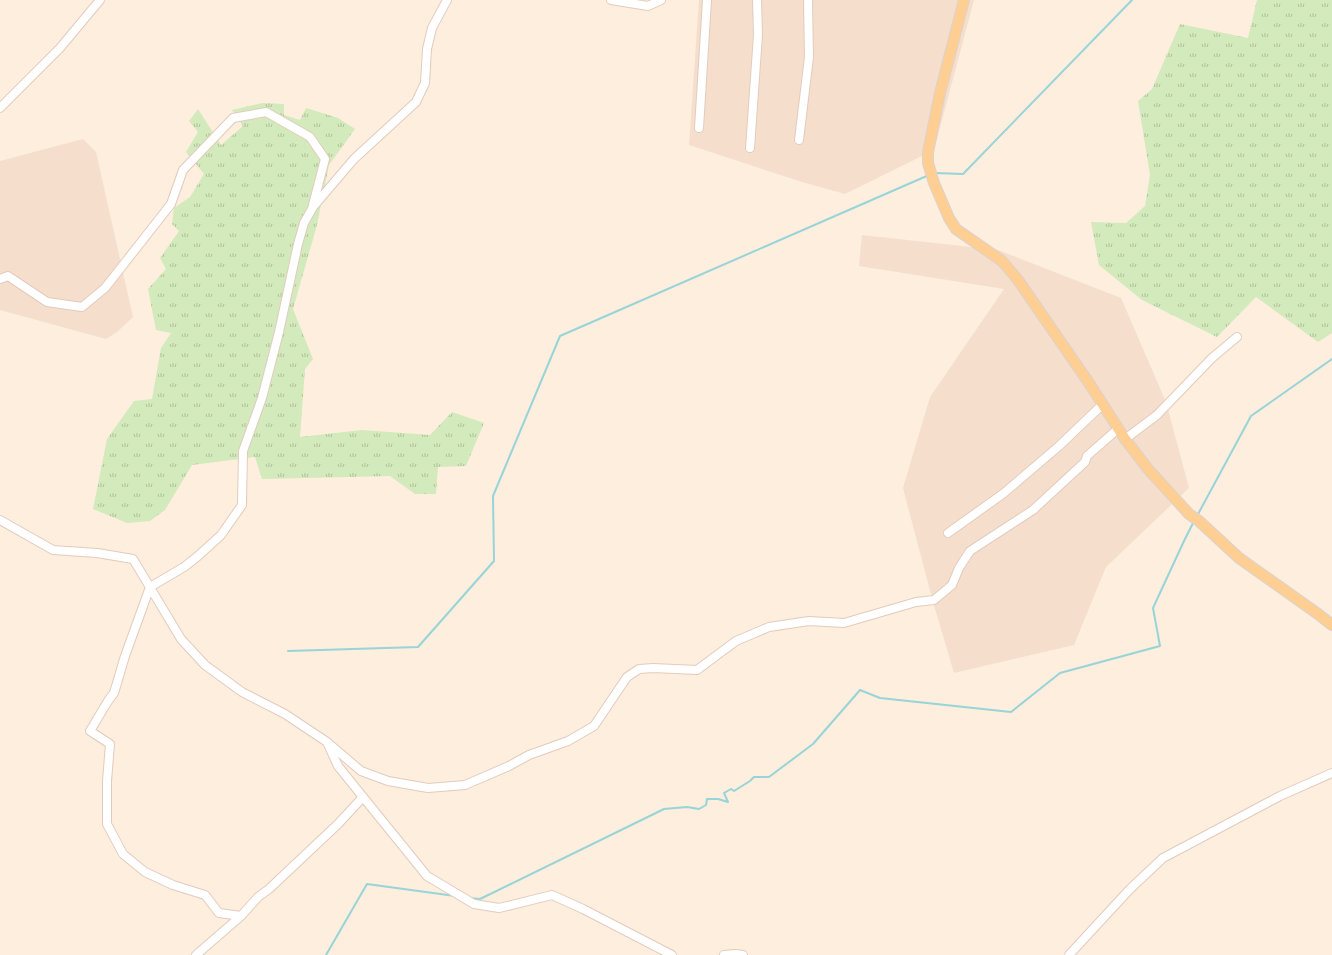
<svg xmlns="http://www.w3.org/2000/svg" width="1332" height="955" font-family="'Sofia Sans Condensed',sans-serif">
  <defs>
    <pattern id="grass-tufts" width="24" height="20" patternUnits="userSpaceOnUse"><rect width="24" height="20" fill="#d3eabc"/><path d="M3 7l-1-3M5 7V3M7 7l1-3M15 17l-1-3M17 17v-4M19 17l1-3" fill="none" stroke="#b0c09b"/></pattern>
  </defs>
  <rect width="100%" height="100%" fill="#fdeede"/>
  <g fill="#f5dfcc">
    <path d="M 699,0 L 974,0 L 933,154 L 924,155 L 845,194 L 802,182 L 689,145 Z"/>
    <path d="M 83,139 L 96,152 L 133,317 L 117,332 L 106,339 L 0,310 L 0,161 Z"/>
    <path d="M 862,235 L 998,250 L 1121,298 L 1166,402 L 1189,488 L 1106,567 L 1074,645 L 954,673 L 933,602 L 903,488 L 930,397 L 1004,289 L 859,266 Z"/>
  </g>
  <g fill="url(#grass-tufts)">
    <path d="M 1257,0 L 1332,0 L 1332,333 L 1318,342 L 1256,297 L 1217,337 L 1142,300 L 1099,265 L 1091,222 L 1126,223 L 1145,206 L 1150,175 L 1138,101 L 1152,89 L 1180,24 L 1248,38 Z"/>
    <path d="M 263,103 L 284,104 L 284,115 L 300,120 L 306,108 L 338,118 L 355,129 L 329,165 L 317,225 L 293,309 L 313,359 L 305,369 L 300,437 L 362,430 L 430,435 L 452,412 L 484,423 L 466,466 L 438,467 L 436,494 L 415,494 L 390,476 L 262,479 L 255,457 L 192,465 L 165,510 L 150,521 L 127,523 L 93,509 L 107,439 L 134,401 L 152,399 L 161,348 L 171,333 L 156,330 L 148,289 L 166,269 L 160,258 L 179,231 L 172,224 L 174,208 L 190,197 L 204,174 L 186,152 L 198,132 L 189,121 L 198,109 L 221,145 L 243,126 L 232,110 Z"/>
  </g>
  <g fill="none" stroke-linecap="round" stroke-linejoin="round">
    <g stroke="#98d4d8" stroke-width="2">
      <path d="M 935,173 L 963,174 L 1132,0"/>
      <path d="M 1197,516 L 1251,416 L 1332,359"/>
      <path d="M 288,651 L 418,647 L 494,561 L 493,496 L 560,336 L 929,175"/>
      <path d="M 469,898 L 480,899 L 664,809 L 687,807 L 699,809 L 706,805 L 707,799 L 718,799 L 728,802 L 724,793 L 731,789 L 734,791 L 750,781 L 754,777 L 769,777 L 813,744 L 860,690 L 880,698 L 1011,712 L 1060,673 L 1160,646 L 1153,608 L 1184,541 L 1194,521"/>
      <path d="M 326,955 L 367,884 L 455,896"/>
    </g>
    <defs>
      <g id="minor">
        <path d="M 611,0 L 648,6 L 661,0"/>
        <path d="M 0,108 L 60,48 L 100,0"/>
        <path d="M 699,128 L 707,0"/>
        <path d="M 799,140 L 809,57 L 808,0"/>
        <path d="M 750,148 L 758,35 L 757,0"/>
        <path d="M 0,279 L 8,276 L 47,302 L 82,307 L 105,288 L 171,204 L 183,170 L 233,118 L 266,112 L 310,137 L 325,159 L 313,205"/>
        <path d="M 1125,439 L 1157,415 L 1212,358 L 1237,337"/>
        <path d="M 0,520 L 53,550 L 97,553 L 133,559 L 181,639 L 205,665 L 242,692 L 285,714 L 327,742 L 338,766 L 363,797 L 338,824 L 269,889 L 258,897 L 241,916 L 196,955"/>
        <path d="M 948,533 L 1004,493 L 1059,446 L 1103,404"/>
        <path d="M 327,742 L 361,771 L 388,781 L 428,788 L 465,785 L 509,766 L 529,755 L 568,741 L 594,726 L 627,677 L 639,669 L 653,668 L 697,670 L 736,641 L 769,627 L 809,621 L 844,623 L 916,602 L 934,600 L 952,585 L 959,568 L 970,551 L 1033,510 L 1085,462 L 1087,456 L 1119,428"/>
        <path d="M 363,797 L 427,876 L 474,904 L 499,908 L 552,895 L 583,909 L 672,955"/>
        <path d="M 241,916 L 219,913 L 205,895 L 173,885 L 145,872 L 123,854 L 107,824 L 107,781 L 110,744 L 90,731 L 108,701 L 114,693 L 125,656 L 150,587 L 184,567 L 198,556 L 221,535 L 242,505 L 243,451 L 262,398 L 279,332 L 298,244 L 304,223 L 313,207 L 354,159 L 416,102 L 425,83 L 427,49 L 432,28 L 447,0"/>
        <path d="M 724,955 L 735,954 L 743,955"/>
        <path d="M 1069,955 L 1130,889 L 1163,858 L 1280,796 L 1332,773"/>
      </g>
      <path id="major" d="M 964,0 L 940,93 L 928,152 L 928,163 L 934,183 L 949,218 L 956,229 L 1002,261 L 1018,280 L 1089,383 L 1125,439 L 1148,469 L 1189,514 L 1199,521 L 1239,558 L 1318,614 L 1332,625"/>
    </defs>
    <use href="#minor" stroke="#e3cbbd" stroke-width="10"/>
    <use href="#major" stroke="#dbd2cf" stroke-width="12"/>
    <use href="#minor" stroke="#fff" stroke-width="8"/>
    <use href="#major" stroke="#ffce93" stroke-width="10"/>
  </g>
</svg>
